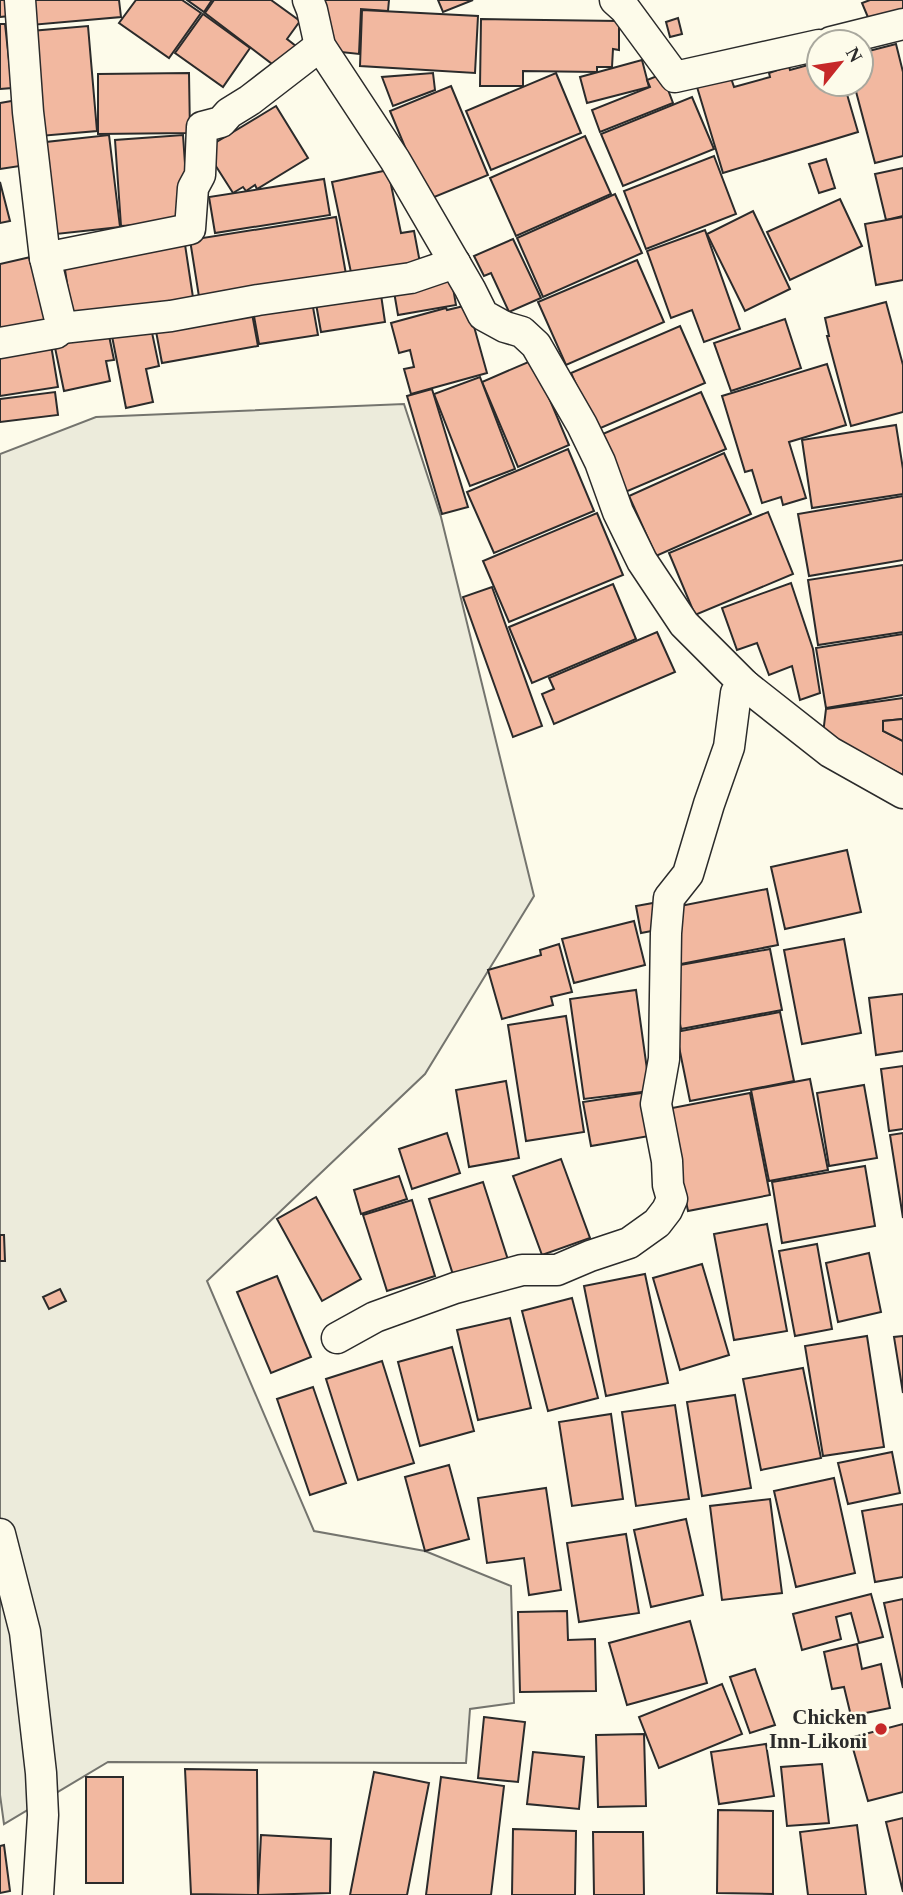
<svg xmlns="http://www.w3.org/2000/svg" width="903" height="1895" font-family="Georgia,serif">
  <rect width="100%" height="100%" fill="#fdfbea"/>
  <path fill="#ecebdb" stroke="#74746e" stroke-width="2" d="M 404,404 L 441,517 L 534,896 L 425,1074 L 207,1281 L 314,1531 L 425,1551 L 511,1586 L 514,1703 L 470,1709 L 466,1763 L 108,1762 L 4,1824 L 0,1795 L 0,454 L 96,417 Z"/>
  <g fill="#f2b8a0" stroke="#2b2b2b" stroke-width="2">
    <path d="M 0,0 L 7,0 L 9,16 L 0,17 Z"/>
    <path d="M 28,0 L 119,0 L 121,17 L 31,25 Z"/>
    <path d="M 136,0 L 182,0 L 201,13 L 169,58 L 119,23 Z"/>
    <path d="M 187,0 L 212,0 L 204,12 Z"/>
    <path d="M 214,0 L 271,0 L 300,21 L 287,39 L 301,50 L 284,73 L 205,13 Z"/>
    <path d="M 317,0 L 389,0 L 388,11 L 361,9 L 359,54 L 332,51 Z"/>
    <path d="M 438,0 L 473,0 L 443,12 Z"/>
    <path d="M 870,0 L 903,0 L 903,13 L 872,27 L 862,3 Z"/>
    <path d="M 362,10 L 478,16 L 475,73 L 360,66 Z"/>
    <path d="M 203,14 L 250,48 L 223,87 L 175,53 Z"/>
    <path d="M 678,18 L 682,34 L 670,37 L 666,22 Z"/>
    <path d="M 481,19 L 619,21 L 619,50 L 613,49 L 612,67 L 597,67 L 597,72 L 523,71 L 523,86 L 480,86 Z"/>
    <path d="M 0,24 L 5,24 L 12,88 L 0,89 Z"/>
    <path d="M 88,26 L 97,131 L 40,136 L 31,31 Z"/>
    <path d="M 896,44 L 903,72 L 903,156 L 875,163 L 854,84 L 861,84 L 861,53 Z"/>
    <path d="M 642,60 L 649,87 L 587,103 L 580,77 Z"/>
    <path d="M 819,62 L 819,84 L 844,84 L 858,132 L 723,173 L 697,87 L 731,78 L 734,87 L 770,77 L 769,73 L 789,66 L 790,70 Z"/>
    <path d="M 189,73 L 190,133 L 98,134 L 98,74 Z"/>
    <path d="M 433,73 L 435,90 L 393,106 L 382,77 Z"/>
    <path d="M 556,73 L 581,133 L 491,170 L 466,111 Z"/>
    <path d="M 662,74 L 673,103 L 600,132 L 592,110 L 650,87 L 647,80 Z"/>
    <path d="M 451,86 L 488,175 L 427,200 L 390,111 Z"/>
    <path d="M 692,97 L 714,149 L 623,186 L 601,134 Z"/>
    <path d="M 23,99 L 33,164 L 0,169 L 0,103 Z"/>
    <path d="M 276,106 L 308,158 L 257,189 L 255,185 L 246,191 L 243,187 L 233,193 L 205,149 Z"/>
    <path d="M 109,135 L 120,227 L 47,235 L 37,143 Z"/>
    <path d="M 183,135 L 189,222 L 121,226 L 115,140 Z"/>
    <path d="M 585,136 L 611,194 L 516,236 L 490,178 Z"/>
    <path d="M 714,156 L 736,214 L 646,249 L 624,191 Z"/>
    <path d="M 826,159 L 835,188 L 819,193 L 809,164 Z"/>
    <path d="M 903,168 L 903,216 L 886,220 L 875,174 Z"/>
    <path d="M 388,170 L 401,233 L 414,231 L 421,268 L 353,282 L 332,182 Z"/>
    <path d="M 324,179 L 330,215 L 215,233 L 209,197 Z"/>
    <path d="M 0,182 L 10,221 L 0,223 Z"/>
    <path d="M 615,194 L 642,253 L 543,297 L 517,238 Z"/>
    <path d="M 840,199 L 862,246 L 790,280 L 767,232 Z"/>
    <path d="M 753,211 L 790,289 L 745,311 L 707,234 Z"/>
    <path d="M 336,217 L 347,280 L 200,303 L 190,240 Z"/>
    <path d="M 903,217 L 903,280 L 876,285 L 865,224 Z"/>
    <path d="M 705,230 L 740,329 L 704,342 L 692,310 L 671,318 L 647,251 Z"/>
    <path d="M 184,238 L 194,304 L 67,323 L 69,297 L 63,256 Z"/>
    <path d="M 513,239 L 541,298 L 509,312 L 491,273 L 484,276 L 474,256 Z"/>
    <path d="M 35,256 L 50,322 L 0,334 L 0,264 Z"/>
    <path d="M 637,260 L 664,322 L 566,365 L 538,302 Z"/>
    <path d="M 451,276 L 456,305 L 398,315 L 393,286 Z"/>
    <path d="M 380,288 L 385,322 L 321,332 L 315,298 Z"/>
    <path d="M 311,296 L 318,335 L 259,344 L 252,305 Z"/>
    <path d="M 886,302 L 903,365 L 903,412 L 851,426 L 827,336 L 829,336 L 825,318 Z"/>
    <path d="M 468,305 L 487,373 L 411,394 L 404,369 L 414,367 L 410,350 L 399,353 L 391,323 L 446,308 L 447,310 Z"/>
    <path d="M 251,308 L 258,346 L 162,363 L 155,326 Z"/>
    <path d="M 785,319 L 801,368 L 731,391 L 714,343 Z"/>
    <path d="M 150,323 L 159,366 L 146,369 L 153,402 L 126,408 L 111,331 Z"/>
    <path d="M 107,326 L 114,360 L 106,361 L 110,381 L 64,391 L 53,338 Z"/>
    <path d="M 680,326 L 705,383 L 596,430 L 571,373 Z"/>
    <path d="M 50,339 L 58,387 L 0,396 L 0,346 Z"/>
    <path d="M 533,360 L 569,445 L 518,467 L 482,382 Z"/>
    <path d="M 827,364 L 846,425 L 789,442 L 806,498 L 783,505 L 781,497 L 762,503 L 752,470 L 745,472 L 722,396 Z"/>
    <path d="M 480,377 L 515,469 L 470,486 L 434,394 Z"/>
    <path d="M 432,389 L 468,507 L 442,514 L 407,396 Z"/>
    <path d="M 55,392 L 58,415 L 0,422 L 0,399 Z"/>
    <path d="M 701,392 L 726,449 L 623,493 L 598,436 Z"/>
    <path d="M 896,425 L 903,469 L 903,494 L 812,508 L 802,440 Z"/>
    <path d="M 568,449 L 594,511 L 494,553 L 467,492 Z"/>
    <path d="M 724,453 L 751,514 L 656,556 L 629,496 Z"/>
    <path d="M 903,496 L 903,560 L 809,576 L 798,514 Z"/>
    <path d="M 768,512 L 793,574 L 695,615 L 669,553 Z"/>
    <path d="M 597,513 L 623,575 L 509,622 L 483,561 Z"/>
    <path d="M 903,565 L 903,632 L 818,645 L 808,580 Z"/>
    <path d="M 791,583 L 813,649 L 820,693 L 800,700 L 792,666 L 769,675 L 757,643 L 737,650 L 722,608 Z"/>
    <path d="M 613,584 L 636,639 L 532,683 L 509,627 Z"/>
    <path d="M 492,587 L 542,726 L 513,737 L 463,597 Z"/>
    <path d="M 657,632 L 675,672 L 554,724 L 542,694 L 554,689 L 549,678 Z"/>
    <path d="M 903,634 L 903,695 L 826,708 L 816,648 Z"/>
    <path d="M 903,698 L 903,719 L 883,721 L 883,731 L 903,741 L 903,775 L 823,734 L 826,709 Z"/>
    <path d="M 903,719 L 903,741 L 883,731 L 883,721 Z"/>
    <path d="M 847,850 L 861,912 L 785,929 L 771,867 Z"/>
    <path d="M 767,889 L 778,945 L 681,964 L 670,908 Z"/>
    <path d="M 653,903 L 657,930 L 641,933 L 636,906 Z"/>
    <path d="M 634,921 L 645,965 L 574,983 L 562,939 Z"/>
    <path d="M 844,939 L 861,1033 L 802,1044 L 784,950 Z"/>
    <path d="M 559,944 L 572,992 L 551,997 L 553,1005 L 502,1019 L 488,970 L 541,955 L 540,950 Z"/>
    <path d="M 770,949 L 782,1010 L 681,1029 L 669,967 Z"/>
    <path d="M 636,990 L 650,1091 L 584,1099 L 570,999 Z"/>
    <path d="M 903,994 L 903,1051 L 876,1055 L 869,998 Z"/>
    <path d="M 780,1012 L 794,1081 L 690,1101 L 676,1032 Z"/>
    <path d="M 566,1016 L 584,1132 L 526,1141 L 508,1025 Z"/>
    <path d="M 903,1066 L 903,1129 L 889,1131 L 881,1069 Z"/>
    <path d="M 810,1079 L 828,1170 L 769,1181 L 751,1090 Z"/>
    <path d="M 506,1081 L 519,1158 L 469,1167 L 456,1090 Z"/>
    <path d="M 864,1085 L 877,1158 L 829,1166 L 817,1093 Z"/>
    <path d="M 648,1092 L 655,1135 L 591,1146 L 583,1102 Z"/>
    <path d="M 750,1093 L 770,1195 L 688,1211 L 667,1109 Z"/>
    <path d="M 447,1133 L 460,1173 L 412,1189 L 399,1149 Z"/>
    <path d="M 903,1133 L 903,1218 L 890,1135 Z"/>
    <path d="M 561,1159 L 590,1238 L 542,1255 L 513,1176 Z"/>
    <path d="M 865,1166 L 875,1226 L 782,1243 L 772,1182 Z"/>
    <path d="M 399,1176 L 407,1199 L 361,1214 L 354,1190 Z"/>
    <path d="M 483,1182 L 509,1263 L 455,1281 L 429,1199 Z"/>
    <path d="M 316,1197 L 361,1279 L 322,1301 L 277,1219 Z"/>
    <path d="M 412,1200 L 435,1276 L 387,1291 L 363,1215 Z"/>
    <path d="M 767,1224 L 787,1331 L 734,1340 L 714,1234 Z"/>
    <path d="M 0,1235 L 4,1235 L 5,1261 L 0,1261 Z"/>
    <path d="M 817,1244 L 832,1329 L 795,1336 L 779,1251 Z"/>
    <path d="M 869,1253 L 881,1312 L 838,1322 L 826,1263 Z"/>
    <path d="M 702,1264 L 729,1355 L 680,1370 L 653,1278 Z"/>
    <path d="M 645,1274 L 668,1383 L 606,1396 L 584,1286 Z"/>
    <path d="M 277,1276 L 311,1357 L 271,1373 L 237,1292 Z"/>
    <path d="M 60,1289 L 66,1301 L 49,1309 L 43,1297 Z"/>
    <path d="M 572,1298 L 598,1398 L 548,1411 L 522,1311 Z"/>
    <path d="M 510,1318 L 531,1408 L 478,1420 L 457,1330 Z"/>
    <path d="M 867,1336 L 884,1447 L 823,1456 L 805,1346 Z"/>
    <path d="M 903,1336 L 903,1393 L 894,1337 Z"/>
    <path d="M 452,1347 L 474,1431 L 420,1446 L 398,1362 Z"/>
    <path d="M 382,1361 L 414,1463 L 358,1480 L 326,1379 Z"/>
    <path d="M 803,1368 L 821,1458 L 761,1470 L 743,1379 Z"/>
    <path d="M 313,1387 L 346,1483 L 310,1495 L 277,1399 Z"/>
    <path d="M 735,1395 L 751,1488 L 702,1496 L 687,1402 Z"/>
    <path d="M 675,1405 L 689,1499 L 636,1506 L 622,1412 Z"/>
    <path d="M 611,1414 L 623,1499 L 572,1506 L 559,1422 Z"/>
    <path d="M 892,1452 L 900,1493 L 848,1504 L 838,1463 Z"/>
    <path d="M 449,1465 L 469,1539 L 425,1551 L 405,1477 Z"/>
    <path d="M 834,1478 L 855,1573 L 796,1587 L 774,1491 Z"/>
    <path d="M 546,1488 L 561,1590 L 529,1595 L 524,1558 L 487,1563 L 478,1498 Z"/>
    <path d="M 770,1499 L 782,1593 L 722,1600 L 710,1506 Z"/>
    <path d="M 903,1504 L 903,1577 L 875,1582 L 862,1511 Z"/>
    <path d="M 686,1519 L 703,1595 L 651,1607 L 634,1530 Z"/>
    <path d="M 626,1534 L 639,1613 L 579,1622 L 567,1543 Z"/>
    <path d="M 871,1594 L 883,1637 L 859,1643 L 851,1613 L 836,1617 L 841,1639 L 802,1650 L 793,1614 Z"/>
    <path d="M 903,1599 L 903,1688 L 884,1603 Z"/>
    <path d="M 567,1611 L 568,1640 L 595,1639 L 596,1691 L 520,1692 L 518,1612 Z"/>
    <path d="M 690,1621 L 707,1683 L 627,1705 L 609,1643 Z"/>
    <path d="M 857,1644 L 862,1669 L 881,1664 L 890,1708 L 851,1716 L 844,1687 L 832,1689 L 824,1652 Z"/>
    <path d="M 755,1669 L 775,1725 L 750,1733 L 730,1677 Z"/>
    <path d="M 722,1684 L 742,1734 L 659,1768 L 639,1717 Z"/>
    <path d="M 484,1717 L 525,1722 L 518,1782 L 478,1778 Z"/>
    <path d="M 903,1724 L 903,1792 L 868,1801 L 850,1738 Z"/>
    <path d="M 644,1734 L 646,1806 L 598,1807 L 596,1735 Z"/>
    <path d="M 766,1744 L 774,1796 L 719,1804 L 711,1752 Z"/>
    <path d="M 533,1752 L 584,1757 L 579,1809 L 527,1804 Z"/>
    <path d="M 822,1764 L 829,1823 L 787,1826 L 781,1767 Z"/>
    <path d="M 185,1769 L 257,1770 L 258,1895 L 191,1894 Z"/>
    <path d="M 374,1772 L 429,1783 L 407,1895 L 350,1895 Z"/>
    <rect x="86" y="1777" width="37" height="106"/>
    <path d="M 441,1777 L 504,1786 L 491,1895 L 426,1895 Z"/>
    <path d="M 718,1810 L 773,1811 L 773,1894 L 717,1893 Z"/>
    <path d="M 903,1818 L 903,1892 L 886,1822 Z"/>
    <path d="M 857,1825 L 866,1895 L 808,1895 L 800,1832 Z"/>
    <path d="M 513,1829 L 576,1831 L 575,1895 L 512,1895 Z"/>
    <path d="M 593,1832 L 643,1832 L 644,1895 L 594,1895 Z"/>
    <path d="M 261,1835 L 331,1839 L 330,1893 L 258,1895 Z"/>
    <path d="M 4,1845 L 10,1891 L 0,1893 L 0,1846 Z"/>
  </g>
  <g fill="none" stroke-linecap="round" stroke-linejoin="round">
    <defs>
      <g id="street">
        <path d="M 308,0 L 312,10 L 320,46 L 395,160 L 470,289 L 483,315 L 505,327 L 522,332 L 536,345 L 582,425 L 600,462 L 618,512 L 642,561 L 684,624 L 745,685 L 830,752 L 903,793"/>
        <path d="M 615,0 L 625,9 L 675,77 L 819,45"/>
        <path d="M 831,42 L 903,24"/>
        <path d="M 45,258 L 190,229 L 193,188 L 200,175 L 202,127 L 221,122 L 229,113 L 250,100 L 320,46"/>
        <path d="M 62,328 L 171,316 L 258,300 L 411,278 L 455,263"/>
        <path d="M 0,343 L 56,333 L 62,328 L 45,258 L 28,112 L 20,0"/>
        <path d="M 337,1338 L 375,1317 L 455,1288 L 522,1270 L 557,1270 L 590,1256 L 629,1243 L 657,1223 L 667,1210 L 672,1199 L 668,1185 L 667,1161 L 656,1104 L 664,1059 L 666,933 L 669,898 L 688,874 L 709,804 L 729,747 L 736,693 L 745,685"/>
        <path d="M 0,1534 L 25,1632 L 41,1773 L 43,1815 L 38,1895"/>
      </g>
    </defs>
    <use href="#street" stroke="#2b2b2b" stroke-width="33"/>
    <use href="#street" stroke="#fdfbea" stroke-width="30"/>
  </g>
  <circle fill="#c62828" stroke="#fdfbea" stroke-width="2.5" cx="881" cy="1729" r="7"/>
  <g text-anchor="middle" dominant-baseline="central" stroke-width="5" stroke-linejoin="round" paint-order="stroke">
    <g font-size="21" font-weight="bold" fill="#2b2b2b" stroke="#fdfbea" text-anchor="end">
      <text x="867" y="1717">Chicken<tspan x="867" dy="24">Inn-Likoni</tspan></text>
    </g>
  </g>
  <g transform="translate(840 63) rotate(60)"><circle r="33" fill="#fdfbea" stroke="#a9a89e" stroke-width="2"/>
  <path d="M0-5L12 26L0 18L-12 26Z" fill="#c62828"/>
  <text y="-10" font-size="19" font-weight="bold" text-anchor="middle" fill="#2b2b2b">N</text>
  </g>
</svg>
